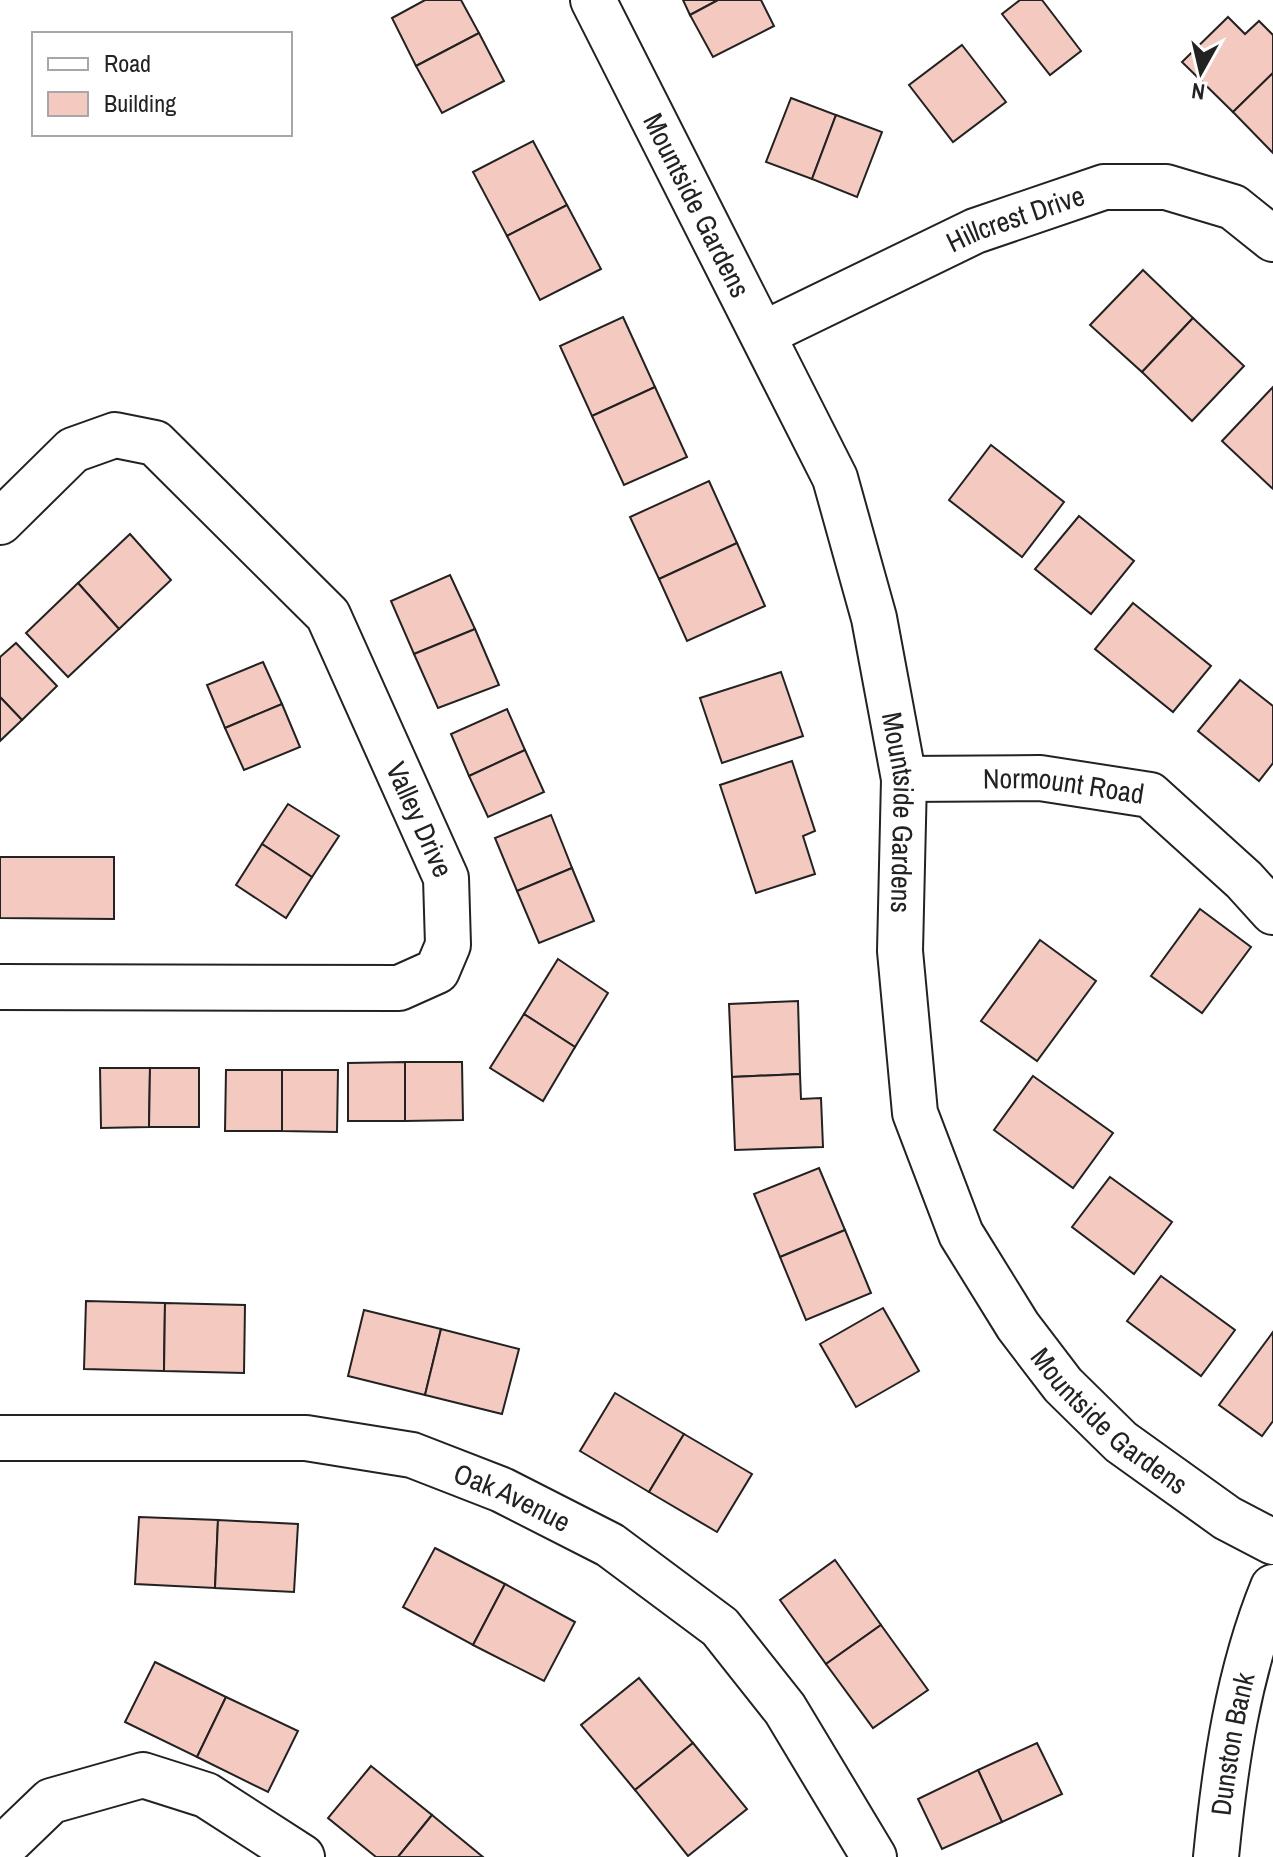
<svg xmlns="http://www.w3.org/2000/svg" width="1273" height="1857" font-family="'Archivo Narrow',sans-serif">
  <rect width="100%" height="100%" fill="#fff"/>
  <g fill="#f3c9c0" stroke="#222" stroke-width="2">
    <path d="M 425,0 L 461,0 L 479,33 L 416,66 L 392,18 Z"/>
    <path d="M 683,0 L 718,0 L 690,15 Z"/>
    <path d="M 718,0 L 761,0 L 774,26 L 713,57 L 690,15 Z"/>
    <path d="M 1020,0 L 1042,0 L 1081,51 L 1050,75 L 1002,14 Z"/>
    <path d="M 1228,17 L 1245,34 L 1259,21 L 1273,35 L 1273,73 L 1233,112 L 1182,62 Z"/>
    <path d="M 479,33 L 504,81 L 442,113 L 416,66 Z"/>
    <path d="M 962,45 L 1006,102 L 953,142 L 909,85 Z"/>
    <path d="M 1273,73 L 1273,153 L 1233,112 Z"/>
    <path d="M 791,98 L 836,115 L 812,179 L 766,162 Z"/>
    <path d="M 836,115 L 882,132 L 857,197 L 812,179 Z"/>
    <path d="M 533,141 L 567,205 L 507,236 L 473,172 Z"/>
    <path d="M 567,205 L 601,269 L 540,300 L 507,236 Z"/>
    <path d="M 1143,270 L 1193,318 L 1142,372 L 1090,325 Z"/>
    <path d="M 623,317 L 655,387 L 592,416 L 560,346 Z"/>
    <path d="M 1193,318 L 1244,366 L 1192,421 L 1142,372 Z"/>
    <path d="M 655,387 L 687,457 L 624,485 L 592,416 Z"/>
    <path d="M 1273,387 L 1273,489 L 1222,441 Z"/>
    <path d="M 991,445 L 1064,502 L 1022,557 L 949,500 Z"/>
    <path d="M 709,481 L 737,543 L 659,579 L 630,517 Z"/>
    <path d="M 1079,516 L 1134,561 L 1091,614 L 1035,569 Z"/>
    <path d="M 130,534 L 171,580 L 119,629 L 78,583 Z"/>
    <path d="M 737,543 L 765,606 L 687,641 L 659,579 Z"/>
    <path d="M 450,575 L 475,629 L 414,654 L 391,601 Z"/>
    <path d="M 78,583 L 119,629 L 68,677 L 26,633 Z"/>
    <path d="M 1133,603 L 1211,666 L 1173,712 L 1095,649 Z"/>
    <path d="M 475,629 L 499,685 L 438,708 L 414,654 Z"/>
    <path d="M 16,643 L 57,686 L 22,720 L 0,697 L 0,657 Z"/>
    <path d="M 263,662 L 282,704 L 225,728 L 207,685 Z"/>
    <path d="M 781,672 L 803,736 L 722,763 L 700,698 Z"/>
    <path d="M 1240,680 L 1273,706 L 1273,763 L 1259,781 L 1198,731 Z"/>
    <path d="M 0,697 L 22,720 L 0,741 Z"/>
    <path d="M 282,704 L 300,747 L 244,770 L 225,728 Z"/>
    <path d="M 507,709 L 525,750 L 469,776 L 451,734 Z"/>
    <path d="M 525,750 L 544,792 L 488,817 L 469,776 Z"/>
    <path d="M 792,761 L 815,831 L 803,836 L 815,874 L 756,893 L 720,785 Z"/>
    <path d="M 288,804 L 339,836 L 312,877 L 262,844 Z"/>
    <path d="M 551,815 L 572,868 L 517,891 L 495,838 Z"/>
    <path d="M 262,844 L 312,877 L 286,918 L 236,885 Z"/>
    <path d="M 0,857 L 114,857 L 114,919 L 0,918 Z"/>
    <path d="M 572,868 L 594,921 L 539,943 L 517,891 Z"/>
    <path d="M 1200,909 L 1251,947 L 1202,1013 L 1151,976 Z"/>
    <path d="M 1040,940 L 1096,981 L 1037,1061 L 981,1021 Z"/>
    <path d="M 558,959 L 608,993 L 575,1047 L 524,1014 Z"/>
    <path d="M 798,1001 L 800,1074 L 732,1077 L 729,1004 Z"/>
    <path d="M 524,1014 L 575,1047 L 543,1101 L 490,1068 Z"/>
    <path d="M 405,1062 L 462,1062 L 463,1120 L 405,1121 Z"/>
    <path d="M 405,1062 L 405,1121 L 348,1121 L 348,1063 Z"/>
    <path d="M 100,1068 L 150,1068 L 149,1127 L 101,1128 Z"/>
    <path d="M 150,1068 L 199,1068 L 199,1127 L 149,1127 Z"/>
    <path d="M 226,1070 L 282,1070 L 282,1131 L 225,1131 Z"/>
    <path d="M 282,1070 L 338,1070 L 337,1132 L 282,1131 Z"/>
    <path d="M 800,1074 L 801,1099 L 821,1098 L 823,1147 L 735,1150 L 732,1077 Z"/>
    <path d="M 1033,1076 L 1113,1133 L 1073,1188 L 994,1130 Z"/>
    <path d="M 819,1168 L 845,1230 L 780,1257 L 754,1194 Z"/>
    <path d="M 1110,1177 L 1172,1222 L 1134,1274 L 1072,1227 Z"/>
    <path d="M 845,1230 L 871,1293 L 806,1320 L 780,1257 Z"/>
    <path d="M 1161,1276 L 1235,1330 L 1201,1376 L 1127,1321 Z"/>
    <path d="M 86,1301 L 165,1303 L 164,1371 L 84,1369 Z"/>
    <path d="M 165,1303 L 245,1305 L 244,1373 L 164,1371 Z"/>
    <path d="M 883,1308 L 919,1371 L 856,1407 L 820,1344 Z"/>
    <path d="M 364,1310 L 441,1329 L 425,1395 L 348,1376 Z"/>
    <path d="M 441,1329 L 519,1349 L 502,1414 L 425,1395 Z"/>
    <path d="M 1273,1332 L 1273,1421 L 1262,1436 L 1219,1405 Z"/>
    <path d="M 615,1393 L 684,1434 L 649,1492 L 580,1451 Z"/>
    <path d="M 684,1434 L 752,1474 L 717,1532 L 649,1492 Z"/>
    <path d="M 139,1517 L 218,1520 L 215,1588 L 135,1584 Z"/>
    <path d="M 218,1520 L 298,1524 L 294,1592 L 215,1588 Z"/>
    <path d="M 435,1548 L 505,1584 L 473,1645 L 403,1607 Z"/>
    <path d="M 835,1560 L 881,1625 L 826,1664 L 780,1600 Z"/>
    <path d="M 505,1584 L 575,1622 L 544,1681 L 473,1645 Z"/>
    <path d="M 881,1625 L 928,1690 L 873,1728 L 826,1664 Z"/>
    <path d="M 155,1662 L 226,1697 L 197,1757 L 125,1722 Z"/>
    <path d="M 639,1678 L 693,1743 L 635,1790 L 581,1725 Z"/>
    <path d="M 226,1697 L 298,1731 L 268,1792 L 197,1757 Z"/>
    <path d="M 693,1743 L 747,1809 L 688,1856 L 635,1790 Z"/>
    <path d="M 1037,1743 L 1062,1794 L 1002,1822 L 978,1770 Z"/>
    <path d="M 371,1766 L 432,1815 L 398,1857 L 376,1857 L 328,1818 Z"/>
    <path d="M 978,1770 L 1002,1822 L 942,1849 L 918,1799 Z"/>
    <path d="M 432,1815 L 483,1857 L 398,1857 Z"/>
  </g>
  <g fill="none" stroke-linecap="round" stroke-linejoin="round">
    <defs>
      <g id="minor">
        <path id="s1" d="M 593,0 L 835,478 L 874,618 L 904,779 L 900,951 L 915,1113 L 961,1234 L 1018,1326 L 1063,1385 L 1121,1442 L 1227,1518 L 1273,1542"/>
        <path id="s2" d="M 763,334 L 975,231 L 1104,187 L 1166,187 L 1233,207 L 1273,239"/>
        <path id="s3" d="M 0,522 L 73,450 L 115,435 L 155,443 L 328,615 L 446,878 L 448,945 L 437,971 L 399,988 L 0,987"/>
        <path id="s4" d="M 904,779 L 1040,778 L 1150,795 L 1244,880 L 1273,912"/>
        <path id="s5" d="M 0,1438 L 306,1438 L 412,1455 L 502,1490 L 610,1545 L 720,1627 L 785,1709 L 874,1857"/>
        <path d="M 0,1850 L 51,1801 L 143,1775 L 206,1795 L 302,1857"/>
        <path id="s6" d="M 1216,1857 C 1225,1765 1238,1673 1273,1587"/>
      </g>
    </defs>
    <use href="#minor" stroke="#222" stroke-width="48"/>
    <use href="#minor" stroke="#fff" stroke-width="44"/>
  </g>
  <g text-anchor="middle" dominant-baseline="central" stroke-width="6" stroke-linejoin="round" paint-order="stroke">
    <g font-size="28" fill="#222" stroke="#fff">
      <text stroke="none"><textPath href="#s1" startOffset="230">Mountside Gardens</textPath></text>
      <text stroke="none"><textPath href="#s2" startOffset="278">Hillcrest Drive</textPath></text>
      <text stroke="none"><textPath href="#s4" startOffset="160">Normount Road</textPath></text>
      <text stroke="none"><textPath href="#s1" startOffset="878">Mountside Gardens</textPath></text>
      <text stroke="none"><textPath href="#s3" startOffset="656">Valley Drive</textPath></text>
      <text stroke="none"><textPath href="#s1" startOffset="1550">Mountside Gardens</textPath></text>
      <text stroke="none"><textPath href="#s5" startOffset="522">Oak Avenue</textPath></text>
      <text stroke="none"><textPath href="#s6" startOffset="114">Dunston Bank</textPath></text>
    </g>
  </g>
  <rect x="32" y="32" width="260" height="104" fill="#ffffff" stroke="#a7a7a7" stroke-width="2"/>
  <rect x="48" y="58" width="40" height="12" fill="#ffffff" stroke="#a7a7a7" stroke-width="2"/>
  <text x="104" y="72" font-size="24" fill="#222222">Road</text>
  <rect x="48" y="92" width="40" height="24" fill="#f3c9c0" stroke="#a7a7a7" stroke-width="2"/>
  <text x="104" y="112" font-size="24" fill="#222222">Building</text>
  <g transform="translate(1201 72) rotate(188)" stroke="#ffffff" stroke-width="6" paint-order="stroke">
  <path d="M0-6L14 30L0 20L-14 30Z" fill="#222222"/>
  <text y="-12" font-size="22" font-weight="bold" text-anchor="middle" fill="#222222">N</text>
  </g>
</svg>
